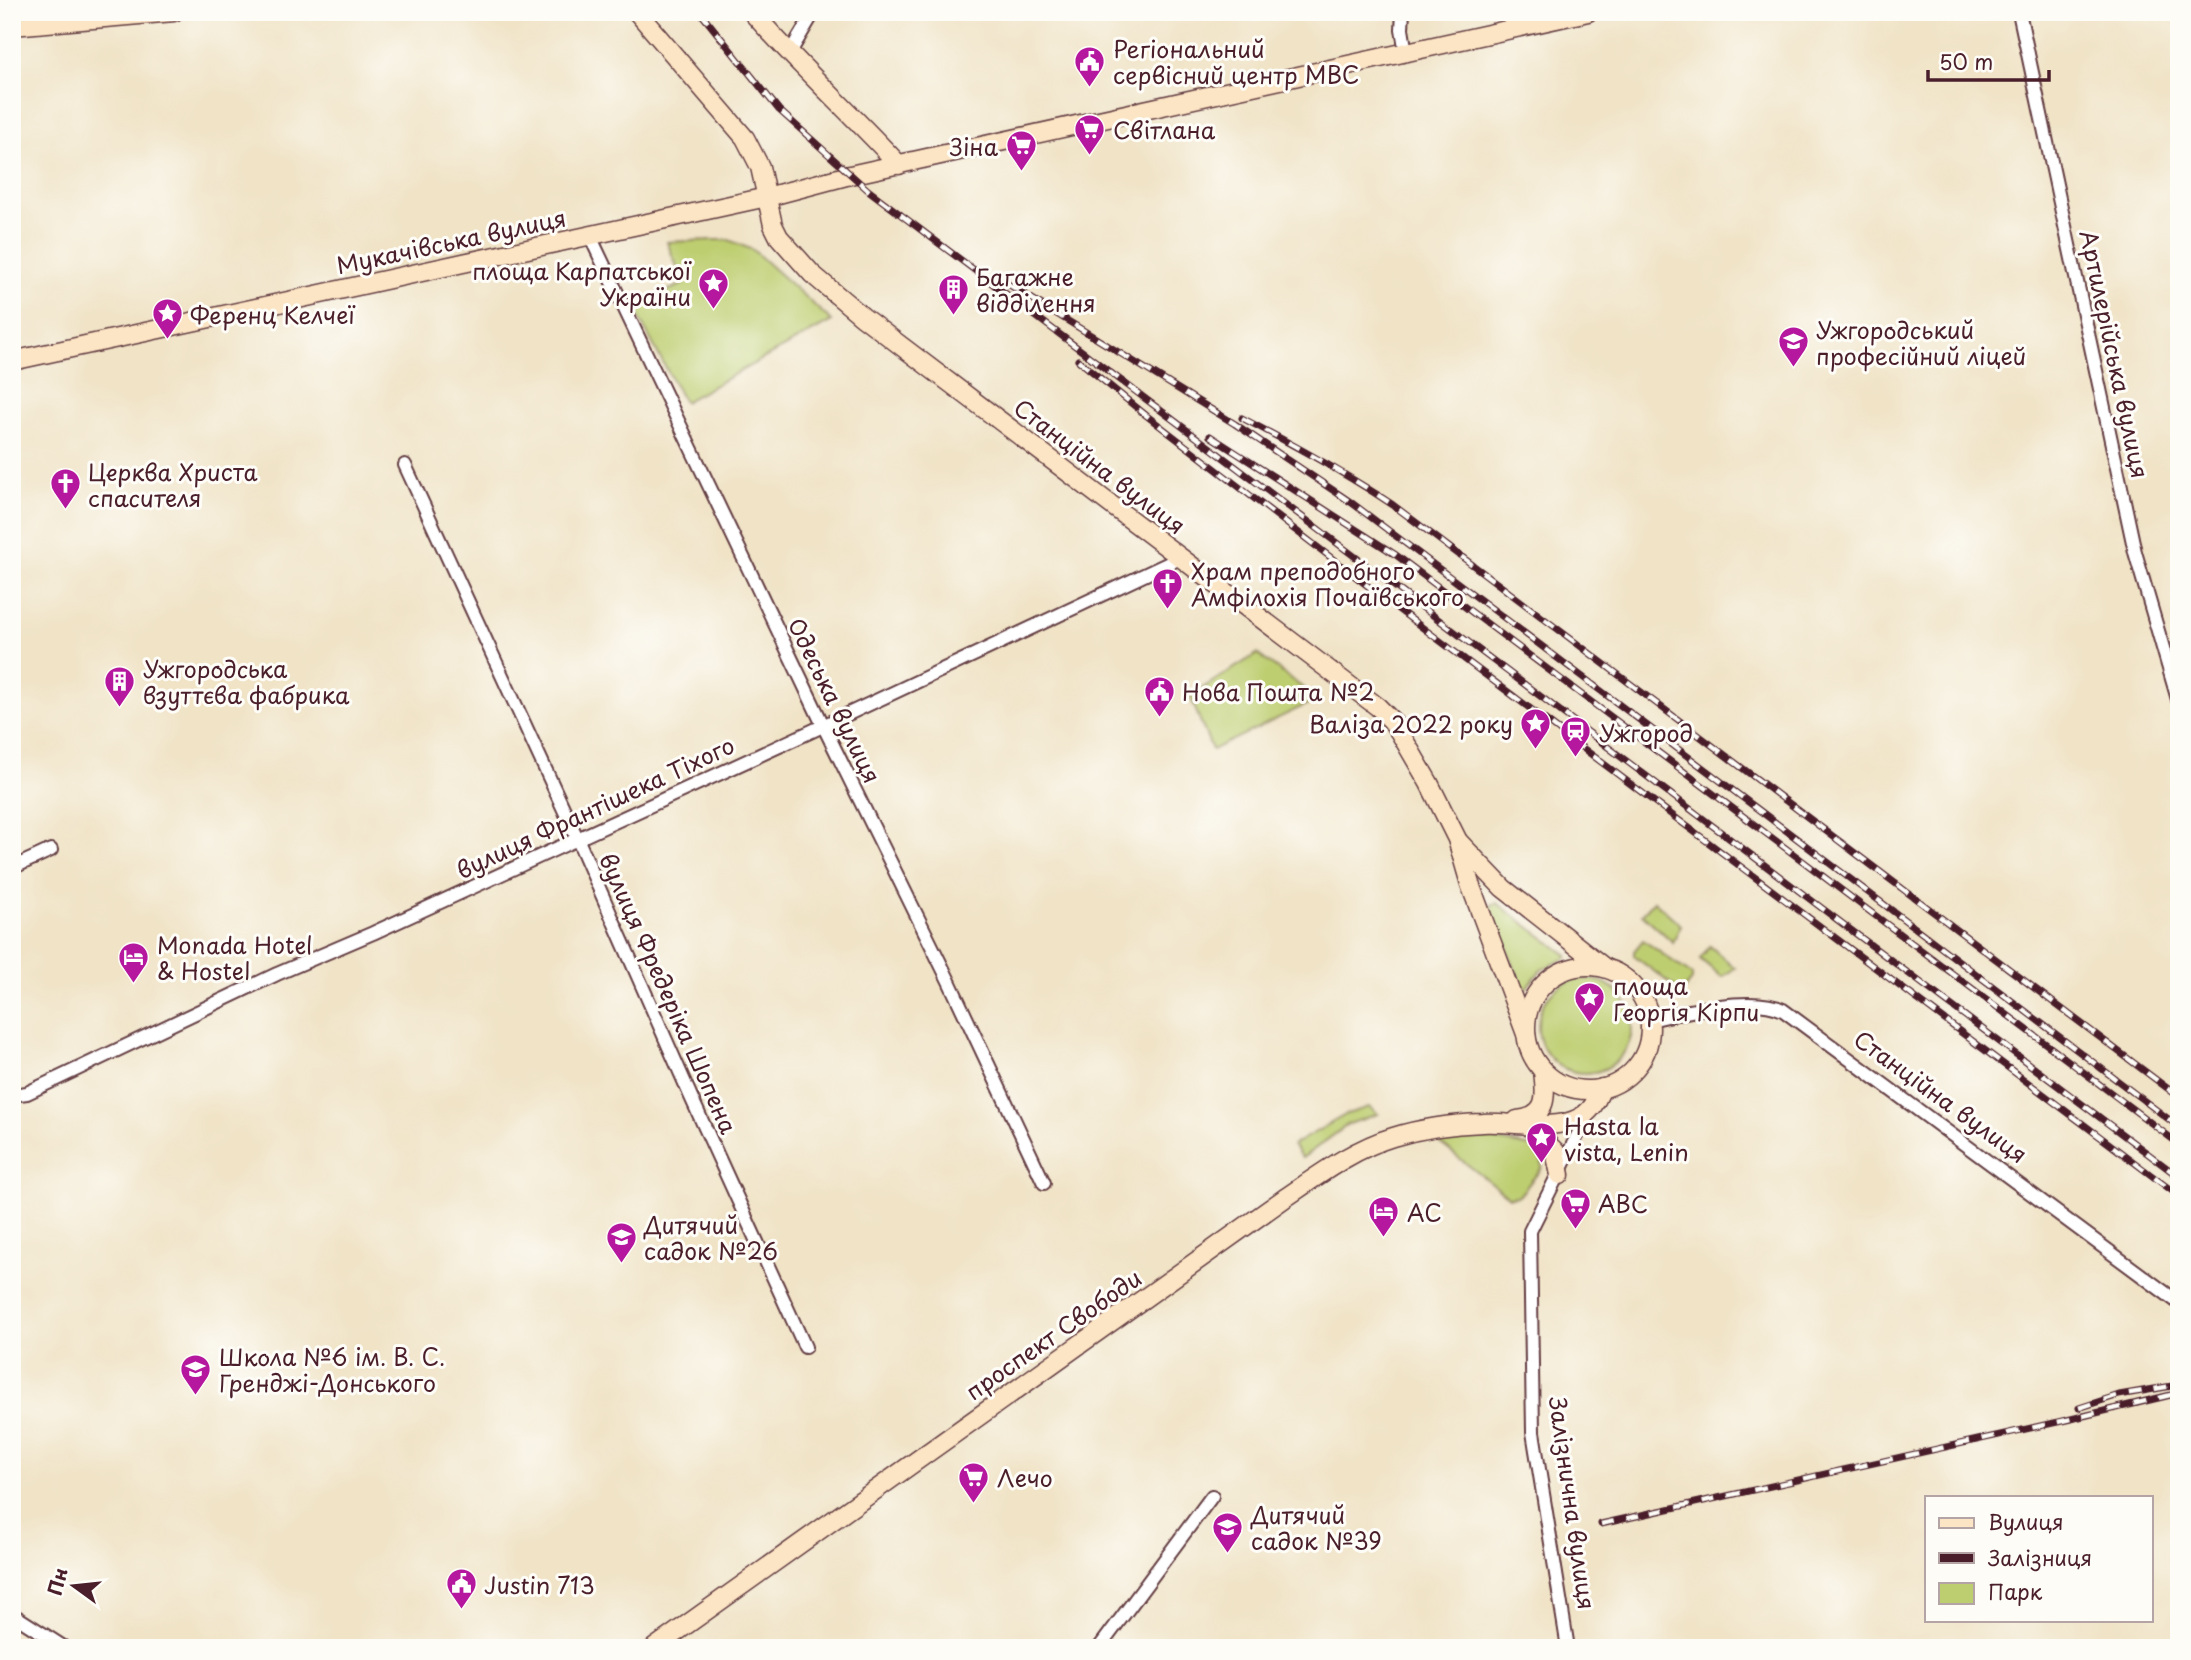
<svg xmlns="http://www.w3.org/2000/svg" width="2191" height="1660" font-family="'Playpen Sans',sans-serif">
  <rect width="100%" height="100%" fill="#fdfcf7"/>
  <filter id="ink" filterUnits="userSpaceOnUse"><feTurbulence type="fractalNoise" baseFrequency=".0143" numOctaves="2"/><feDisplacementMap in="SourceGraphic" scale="14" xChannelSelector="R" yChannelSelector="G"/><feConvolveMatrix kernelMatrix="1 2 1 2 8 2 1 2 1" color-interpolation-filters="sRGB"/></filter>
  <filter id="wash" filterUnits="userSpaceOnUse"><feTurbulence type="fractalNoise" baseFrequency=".00686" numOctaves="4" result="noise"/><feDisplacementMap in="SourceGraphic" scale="28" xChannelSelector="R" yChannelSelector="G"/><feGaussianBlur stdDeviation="1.57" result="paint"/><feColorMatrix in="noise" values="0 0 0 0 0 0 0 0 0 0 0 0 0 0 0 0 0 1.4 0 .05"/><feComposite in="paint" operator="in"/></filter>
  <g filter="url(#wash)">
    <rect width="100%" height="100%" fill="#f0e3c6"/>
    <g fill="#bdce70" stroke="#84764e" stroke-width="2">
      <path d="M 712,240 L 729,240 L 753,250 L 832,321 L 684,402 L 632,305 L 684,284 L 667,242 Z"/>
      <path d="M 1257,654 L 1318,699 L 1212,750 L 1190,696 Z"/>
      <path d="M 1654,901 L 1681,925 L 1673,942 L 1642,914 Z"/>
      <path d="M 1497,903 L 1567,955 L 1567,958 L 1541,970 L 1526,988 L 1522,986 L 1491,909 L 1492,904 Z"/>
      <path d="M 1643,940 L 1692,975 L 1692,980 L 1684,990 L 1680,991 L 1634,956 L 1634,951 Z"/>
      <path d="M 1710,946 L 1735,968 L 1722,977 L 1700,959 Z"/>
      <circle cx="1585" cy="1026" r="47"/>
      <path d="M 1369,1107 L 1378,1114 L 1349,1124 L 1302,1158 L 1293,1145 L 1347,1114 Z"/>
      <path d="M 1473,1136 L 1537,1148 L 1542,1159 L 1542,1168 L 1519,1196 L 1509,1197 L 1441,1144 L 1441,1141 Z"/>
    </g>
  </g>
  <g filter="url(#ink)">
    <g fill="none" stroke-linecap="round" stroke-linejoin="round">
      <defs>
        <g id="minor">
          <path d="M 1403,12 L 1402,29 L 1406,53"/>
          <path d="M 2019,12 L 2135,552 L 2179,703"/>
          <path d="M 789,54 L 814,12"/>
          <path d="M 590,236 L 823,725 L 949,981 L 1044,1183"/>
          <path d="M 405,465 L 577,838 L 691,1097 L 805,1347"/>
          <path d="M 12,868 L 51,850"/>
          <path d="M 1650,1020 C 1683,1012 1752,995 1783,1010 L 2179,1303"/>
          <path d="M 12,1095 L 27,1093 L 277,974 L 373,933 L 812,731 L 1180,558"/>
          <path d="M 12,1614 L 65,1648"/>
          <path d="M 1099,1648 L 1212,1496"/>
          <path d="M 1568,1648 L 1533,1432 L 1530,1231 L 1590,1110"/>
        </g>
        <g id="secondary">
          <path d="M 637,12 L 745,138 L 760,167 L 773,225 L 779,237 L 812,274 L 863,317 L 1378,707 L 1392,721 L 1400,733 L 1429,783 L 1457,839 L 1470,884 L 1526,1034"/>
          <path d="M 752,12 C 799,66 851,113 899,165"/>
          <path d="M 12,26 L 174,12"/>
          <path d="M 12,361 L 767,197 L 850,175 L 1588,12"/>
          <path d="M 1459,842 L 1503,888 L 1605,968"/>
          <circle cx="1588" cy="1028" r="62"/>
          <path d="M 1517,1120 C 1549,1117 1546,1096 1543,1071"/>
          <path d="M 1529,1126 L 1555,1151 L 1560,1175"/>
          <path d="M 654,1648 L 1285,1198 C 1319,1175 1353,1149 1393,1137 C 1422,1128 1453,1124 1483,1123 C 1513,1121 1571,1136 1592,1107 C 1596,1102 1599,1094 1602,1088"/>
        </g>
      </defs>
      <use href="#minor" stroke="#633c42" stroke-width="16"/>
      <use href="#secondary" stroke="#633c42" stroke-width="21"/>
      <use href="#minor" stroke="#fff" stroke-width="12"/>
      <use href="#secondary" stroke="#fce5c4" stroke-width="18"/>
      <defs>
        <g id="rail">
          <path d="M 700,12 L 779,110 L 868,190 L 2179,1177"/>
          <path d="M 1008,284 L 1235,424 L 1352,503 L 2179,1127"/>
          <path d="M 1078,360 L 1147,416 L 1403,613 L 2179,1196"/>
          <path d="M 1242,418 C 1294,445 1344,472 1393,505 L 2179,1097"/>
          <path d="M 1210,436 L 1396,555 L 2179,1144"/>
          <path d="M 2079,1408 L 2119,1395 L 2178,1385"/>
          <path d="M 1601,1524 L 2071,1419 L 2179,1393"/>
        </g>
      </defs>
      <use href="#rail" stroke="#4a1f2b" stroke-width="7"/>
      <use href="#rail" stroke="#fdfcf7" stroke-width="4.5" stroke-dasharray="13" stroke-linecap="butt"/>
    </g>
  </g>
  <defs>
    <symbol id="civic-pin" viewBox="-11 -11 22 30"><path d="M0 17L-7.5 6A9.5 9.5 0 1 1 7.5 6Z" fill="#b5179e" stroke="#fdfcf7"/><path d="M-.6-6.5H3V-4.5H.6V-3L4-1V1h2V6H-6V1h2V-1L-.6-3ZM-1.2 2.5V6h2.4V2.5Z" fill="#fff"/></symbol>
    <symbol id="supermarket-pin" viewBox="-11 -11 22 30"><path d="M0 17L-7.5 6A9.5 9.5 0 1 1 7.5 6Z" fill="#b5179e" stroke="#fdfcf7"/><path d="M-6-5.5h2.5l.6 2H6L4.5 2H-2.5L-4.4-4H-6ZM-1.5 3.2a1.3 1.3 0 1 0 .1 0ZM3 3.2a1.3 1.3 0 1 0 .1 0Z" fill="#fff"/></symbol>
    <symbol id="sight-pin" viewBox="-11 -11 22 30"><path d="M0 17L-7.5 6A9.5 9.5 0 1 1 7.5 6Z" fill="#b5179e" stroke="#fdfcf7"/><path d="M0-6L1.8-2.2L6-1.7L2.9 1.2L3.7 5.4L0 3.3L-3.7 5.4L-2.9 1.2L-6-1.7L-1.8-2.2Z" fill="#fff"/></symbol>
    <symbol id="building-pin" viewBox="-11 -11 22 30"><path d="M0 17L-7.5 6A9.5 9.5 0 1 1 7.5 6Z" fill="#b5179e" stroke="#fdfcf7"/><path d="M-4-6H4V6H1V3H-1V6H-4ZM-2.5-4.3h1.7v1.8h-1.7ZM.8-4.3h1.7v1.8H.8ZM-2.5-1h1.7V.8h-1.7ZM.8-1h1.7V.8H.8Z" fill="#fff"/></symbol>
    <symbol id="university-pin" viewBox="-11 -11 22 30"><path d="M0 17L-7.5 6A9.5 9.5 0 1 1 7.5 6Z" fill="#b5179e" stroke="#fdfcf7"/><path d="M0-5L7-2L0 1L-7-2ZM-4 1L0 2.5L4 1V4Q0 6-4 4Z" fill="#fff"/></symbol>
    <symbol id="church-pin" viewBox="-11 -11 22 30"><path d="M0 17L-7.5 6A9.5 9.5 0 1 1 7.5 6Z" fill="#b5179e" stroke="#fdfcf7"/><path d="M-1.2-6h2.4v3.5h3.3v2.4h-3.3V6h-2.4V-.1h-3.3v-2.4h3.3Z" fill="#fff"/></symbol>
    <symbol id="station-pin" viewBox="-11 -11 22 30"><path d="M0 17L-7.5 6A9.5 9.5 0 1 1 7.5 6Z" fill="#b5179e" stroke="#fdfcf7"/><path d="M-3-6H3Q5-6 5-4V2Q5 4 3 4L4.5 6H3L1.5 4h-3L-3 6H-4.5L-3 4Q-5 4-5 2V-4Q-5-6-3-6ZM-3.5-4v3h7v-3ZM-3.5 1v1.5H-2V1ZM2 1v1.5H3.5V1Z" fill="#fff"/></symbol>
    <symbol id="hotel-pin" viewBox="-11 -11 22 30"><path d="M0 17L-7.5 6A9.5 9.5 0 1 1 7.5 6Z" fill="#b5179e" stroke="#fdfcf7"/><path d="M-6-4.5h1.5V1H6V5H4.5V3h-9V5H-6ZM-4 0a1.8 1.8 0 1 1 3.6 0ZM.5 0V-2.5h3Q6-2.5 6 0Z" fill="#fff"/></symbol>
    <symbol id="school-pin" viewBox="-11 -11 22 30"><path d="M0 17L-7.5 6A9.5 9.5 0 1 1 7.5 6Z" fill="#b5179e" stroke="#fdfcf7"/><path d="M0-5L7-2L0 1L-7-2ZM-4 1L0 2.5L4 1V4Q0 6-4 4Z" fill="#fff"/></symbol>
  </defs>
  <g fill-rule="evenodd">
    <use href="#civic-pin" x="1072" y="44" width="35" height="47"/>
    <use href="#supermarket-pin" x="1072" y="112" width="35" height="47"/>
    <use href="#supermarket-pin" x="1004" y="128" width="35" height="47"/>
    <use href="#sight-pin" x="696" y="266" width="35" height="47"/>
    <use href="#building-pin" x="936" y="272" width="35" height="47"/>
    <use href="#sight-pin" x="150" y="296" width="35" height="47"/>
    <use href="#university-pin" x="1776" y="324" width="35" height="47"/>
    <use href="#church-pin" x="48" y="466" width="35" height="47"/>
    <use href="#church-pin" x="1150" y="566" width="35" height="47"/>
    <use href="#building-pin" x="102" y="664" width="35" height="47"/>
    <use href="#civic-pin" x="1142" y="674" width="35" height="47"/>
    <use href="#sight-pin" x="1518" y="706" width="35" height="47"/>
    <use href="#station-pin" x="1558" y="714" width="35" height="47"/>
    <use href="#hotel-pin" x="116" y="940" width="35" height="47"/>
    <use href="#sight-pin" x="1572" y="980" width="35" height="47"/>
    <use href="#sight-pin" x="1524" y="1120" width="35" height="47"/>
    <use href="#supermarket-pin" x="1558" y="1186" width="35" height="47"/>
    <use href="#hotel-pin" x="1366" y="1194" width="35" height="47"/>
    <use href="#school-pin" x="604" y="1220" width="35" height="47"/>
    <use href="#school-pin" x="178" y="1352" width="35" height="47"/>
    <use href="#supermarket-pin" x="956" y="1460" width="35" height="47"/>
    <use href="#school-pin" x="1210" y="1510" width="35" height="47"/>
    <use href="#civic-pin" x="444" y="1566" width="35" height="47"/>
  </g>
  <g text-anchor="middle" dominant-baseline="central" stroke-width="6" stroke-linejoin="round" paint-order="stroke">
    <g font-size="23" fill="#4a1f2b" stroke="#fdfcf7" text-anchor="start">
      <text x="1113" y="48">Регіональний<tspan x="1113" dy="26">сервісний центр МВС</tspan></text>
      <text x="1113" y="129">Світлана</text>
      <text x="998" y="146" text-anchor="end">Зіна</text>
      <text x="691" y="270" text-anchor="end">площа Карпатської<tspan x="691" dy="26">України</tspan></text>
      <text x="976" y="276">Багажне<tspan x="976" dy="26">відділення</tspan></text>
      <text x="190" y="314">Ференц Келчеї</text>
      <text x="1816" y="329">Ужгородський<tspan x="1816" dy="26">професійний ліцей</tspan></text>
      <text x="88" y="471">Церква Христа<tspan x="88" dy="26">спасителя</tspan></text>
      <text x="1191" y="570">Храм преподобного<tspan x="1191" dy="26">Амфілохія Почаївського</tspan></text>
      <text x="143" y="668">Ужгородська<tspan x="143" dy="26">взуттєва фабрика</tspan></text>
      <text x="1182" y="691">Нова Пошта №2</text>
      <text x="1513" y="723" text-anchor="end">Валіза 2022 року</text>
      <text x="1599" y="732">Ужгород</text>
      <text x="157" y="944">Monada Hotel<tspan x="157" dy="26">&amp; Hostel</tspan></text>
      <text x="1613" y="985">площа<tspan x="1613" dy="26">Георгія Кірпи</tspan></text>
      <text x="1564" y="1125">Hasta la<tspan x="1564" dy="26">vista, Lenin</tspan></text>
      <text x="1598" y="1203">ABC</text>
      <text x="1407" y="1212">AC</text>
      <text x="644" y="1224">Дитячий<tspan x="644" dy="26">садок №26</tspan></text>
      <text x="219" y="1356">Школа №6 ім. В. С.<tspan x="219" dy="26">Гренджі-Донського</tspan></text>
      <text x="997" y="1477">Лечо</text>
      <text x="1251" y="1514">Дитячий<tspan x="1251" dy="26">садок №39</tspan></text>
      <text x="484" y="1584">Justin 713</text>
    </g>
    <g font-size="23" fill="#4a1f2b" stroke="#fdfcf7">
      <text transform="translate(451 241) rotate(-12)">Мукачівська вулиця</text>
      <text transform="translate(2115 354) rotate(78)">Артилерійська вулиця</text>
      <text transform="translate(1100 466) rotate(37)">Станційна вулиця</text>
      <text transform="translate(835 700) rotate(64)">Одеська вулиця</text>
      <text transform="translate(595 807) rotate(-25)">вулиця Франтішека Тіхого</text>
      <text transform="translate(669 993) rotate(66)">вулиця Фредеріка Шопена</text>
      <text transform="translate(1941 1096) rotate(36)">Станційна вулиця</text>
      <text transform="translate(1053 1334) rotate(-35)">проспект Свободи</text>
      <text transform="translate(1573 1503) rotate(82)">Залізнична вулиця</text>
    </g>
  </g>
  <rect width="2191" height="1660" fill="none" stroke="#fdfcf7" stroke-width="42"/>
  <rect x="1925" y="1496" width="228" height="126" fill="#fdfcf7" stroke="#b5a4a5" stroke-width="2"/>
  <rect x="1939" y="1518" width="35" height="10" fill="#fce5c4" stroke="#b5a4a5" stroke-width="2"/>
  <text x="1988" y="1530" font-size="21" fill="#4a1f2b">Вулиця</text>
  <rect x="1939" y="1553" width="35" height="10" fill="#4a1f2b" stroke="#b5a4a5" stroke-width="2"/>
  <text x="1988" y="1566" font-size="21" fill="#4a1f2b">Залізниця</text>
  <rect x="1939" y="1583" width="35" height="21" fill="#bdce70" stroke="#b5a4a5" stroke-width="2"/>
  <text x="1988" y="1600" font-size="21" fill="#4a1f2b">Парк</text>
  <g transform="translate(74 1586) rotate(285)" stroke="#fdfcf7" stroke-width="5" paint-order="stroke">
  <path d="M0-5L12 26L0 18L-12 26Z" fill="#4a1f2b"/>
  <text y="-10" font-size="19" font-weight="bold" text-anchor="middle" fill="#4a1f2b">Пн</text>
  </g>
  <path d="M1928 70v10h121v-10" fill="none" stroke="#4a1f2b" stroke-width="3.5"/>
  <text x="1939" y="70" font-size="21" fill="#4a1f2b" stroke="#fdfcf7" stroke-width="5" paint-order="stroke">50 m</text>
</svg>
